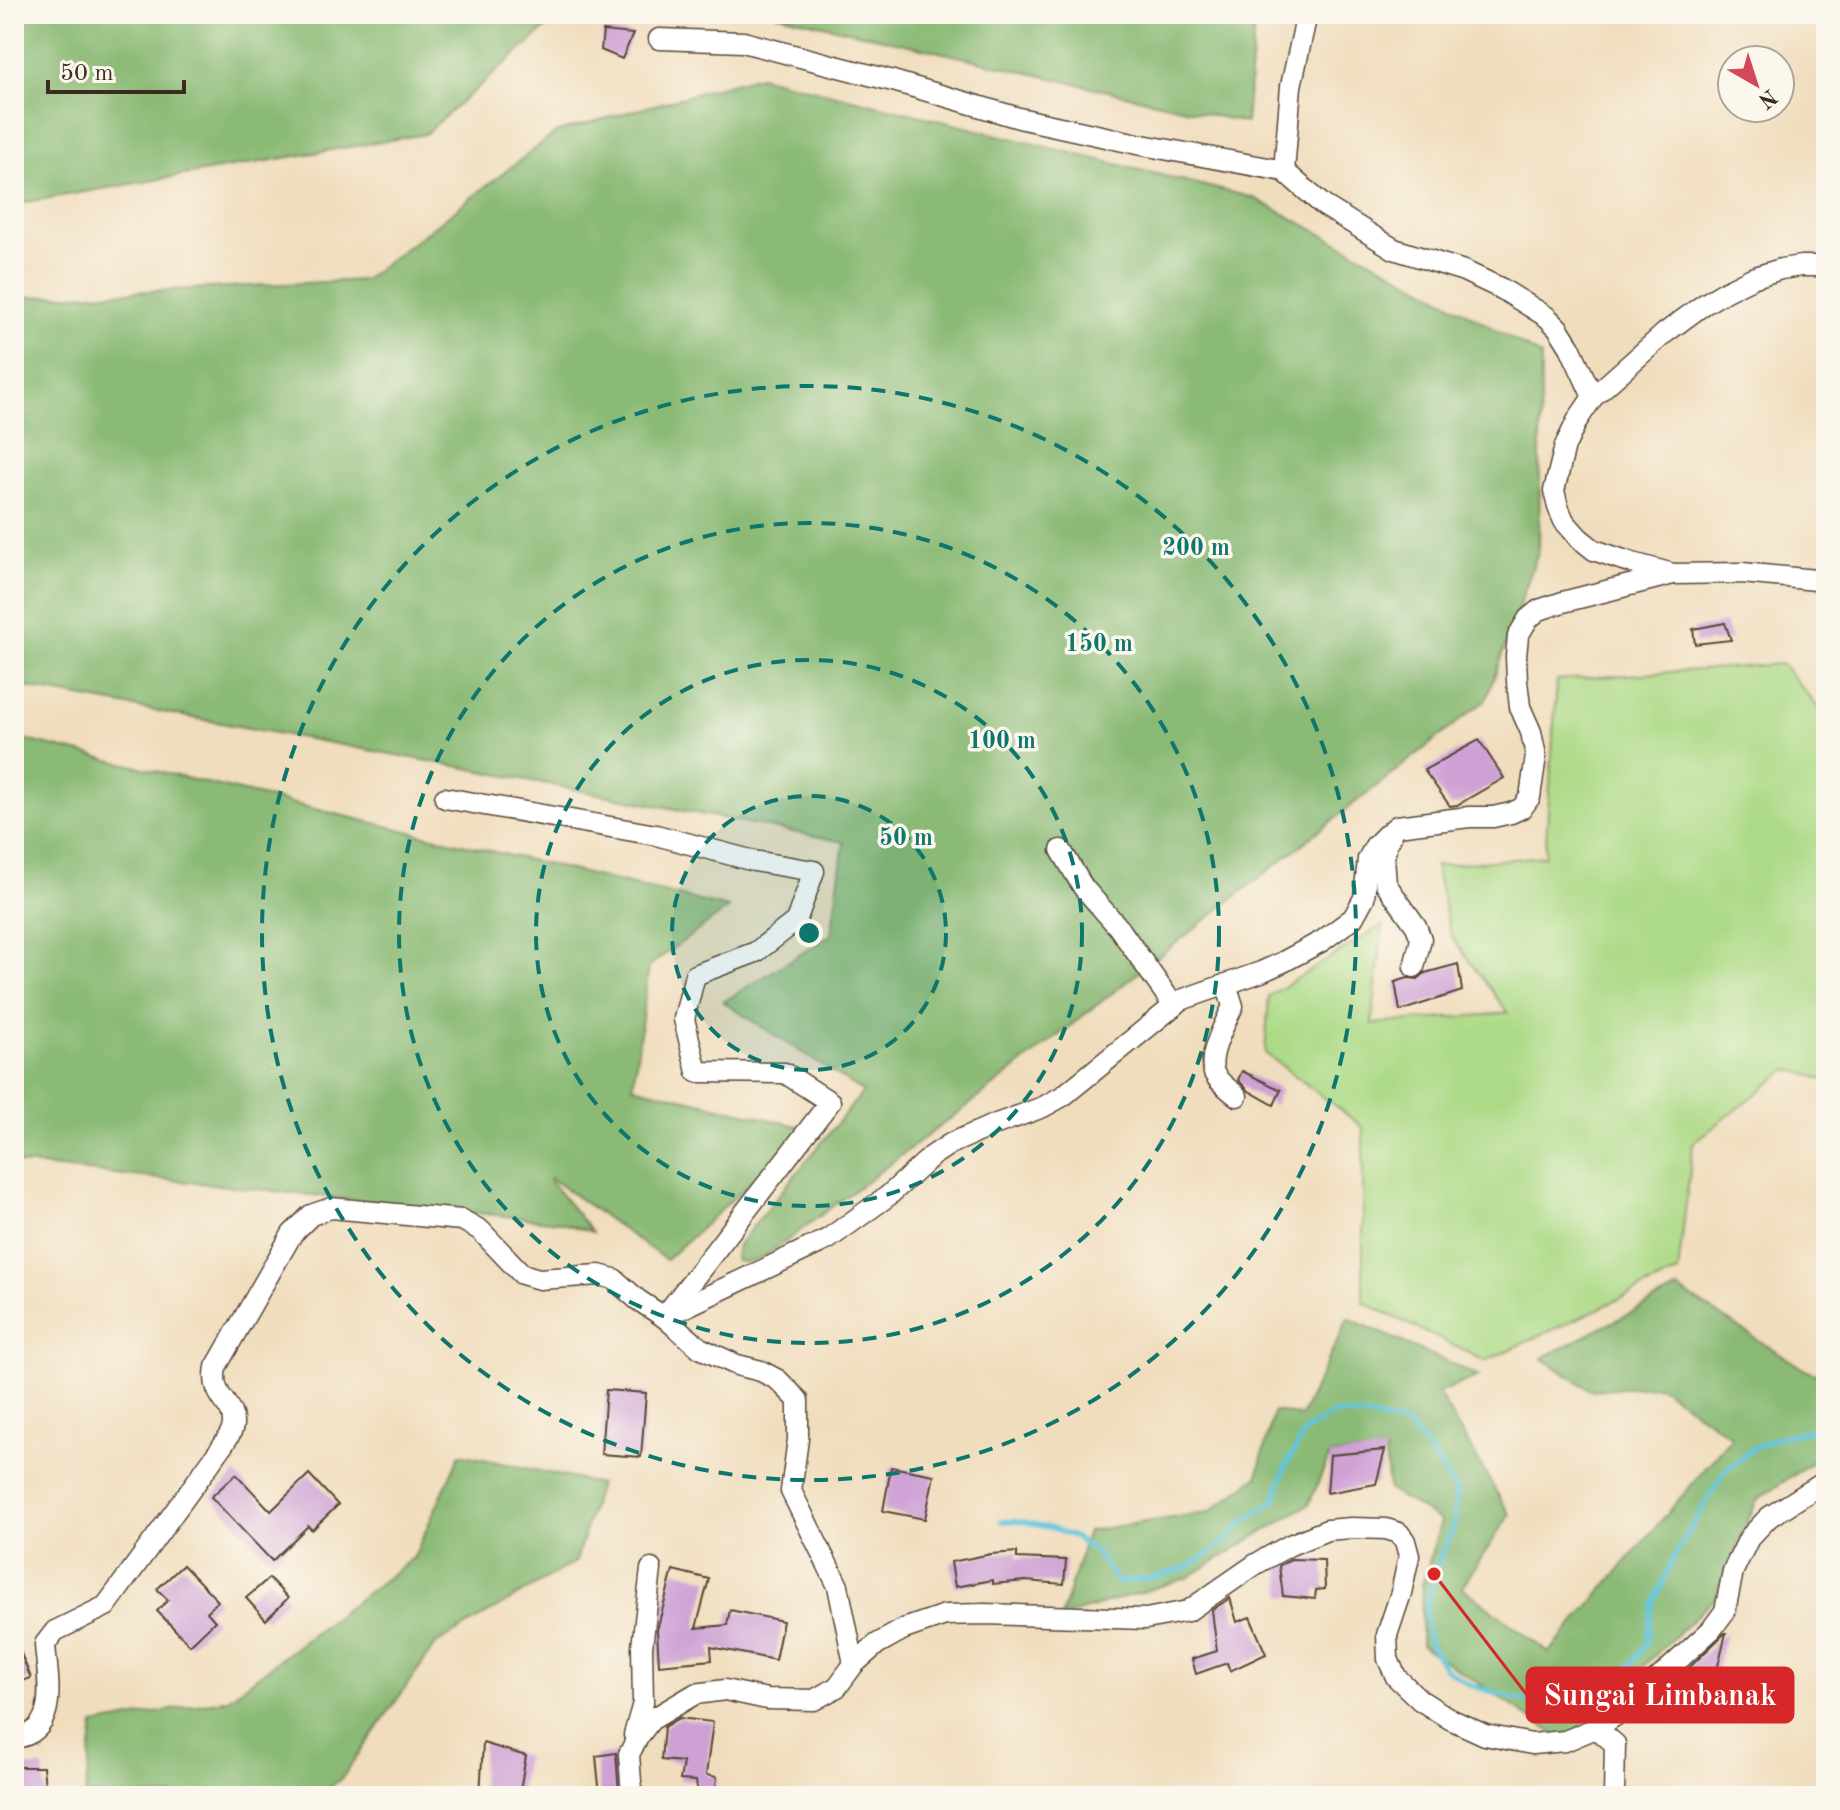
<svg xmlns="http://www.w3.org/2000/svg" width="1840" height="1810" font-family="'Old Standard TT',serif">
  <rect width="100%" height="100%" fill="#fbf7ec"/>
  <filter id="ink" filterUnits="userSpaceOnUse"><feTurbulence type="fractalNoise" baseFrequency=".0125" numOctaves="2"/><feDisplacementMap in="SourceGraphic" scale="16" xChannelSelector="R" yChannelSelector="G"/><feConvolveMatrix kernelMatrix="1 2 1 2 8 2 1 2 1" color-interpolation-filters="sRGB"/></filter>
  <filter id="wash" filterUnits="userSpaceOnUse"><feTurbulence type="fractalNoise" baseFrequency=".006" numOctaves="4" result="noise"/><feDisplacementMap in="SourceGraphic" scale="32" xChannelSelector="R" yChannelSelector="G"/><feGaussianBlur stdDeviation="1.8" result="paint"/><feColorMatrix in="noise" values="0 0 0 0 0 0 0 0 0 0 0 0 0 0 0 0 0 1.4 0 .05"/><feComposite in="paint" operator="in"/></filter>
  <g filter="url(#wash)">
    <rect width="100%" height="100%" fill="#f0ddbd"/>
    <path fill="#adda87" stroke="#748252" stroke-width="2" d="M 1782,664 L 1826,717 L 1826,1080 L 1788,1069 L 1693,1143 L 1678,1272 L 1485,1361 L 1363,1302 L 1363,1127 L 1265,1053 L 1269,996 L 1383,925 L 1372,1024 L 1508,1013 L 1451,936 L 1435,866 L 1545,856 L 1557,680 Z"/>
    <g fill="#8aba74" stroke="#627249" stroke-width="2">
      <path d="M 14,14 L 562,14 L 425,134 L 14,204 Z"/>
      <path d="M 775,14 L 1255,14 L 1246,123 Z"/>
      <path d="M 759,76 L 1254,198 L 1422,287 L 1541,356 L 1539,549 L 1486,700 L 982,1095 L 774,1250 C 761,1258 752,1265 736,1261 L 735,1258 L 737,1246 L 863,1092 L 723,1002 L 831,935 L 844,842 L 456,766 L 14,685 L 14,298 L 364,280 L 557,132 Z"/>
      <path d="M 14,737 L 729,908 L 649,966 L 633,1086 L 809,1129 L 666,1260 L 550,1178 L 549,1180 L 592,1232 L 559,1222 L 14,1163 Z"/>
      <path d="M 1678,1289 L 1807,1371 L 1826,1378 L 1826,1452 L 1757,1500 L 1714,1599 L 1565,1741 L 1421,1645 L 1422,1586 L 1441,1521 L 1389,1490 L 1385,1451 L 1330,1455 L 1309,1504 L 1187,1578 L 1061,1617 L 1088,1531 L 1209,1512 L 1257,1477 L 1274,1411 L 1301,1416 L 1348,1318 L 1479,1376 L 1438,1393 L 1510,1515 L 1462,1587 L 1549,1653 L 1732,1437 L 1659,1386 L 1590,1390 L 1542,1358 Z"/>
      <path d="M 460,1454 L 599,1484 L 576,1561 L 436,1644 L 342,1778 L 318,1796 L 85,1796 L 94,1725 L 228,1699 L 414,1557 Z"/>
    </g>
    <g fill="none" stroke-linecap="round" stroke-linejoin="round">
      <path stroke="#5cc3d9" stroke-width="5" d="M 1001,1521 L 1026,1522 L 1053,1529 L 1074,1537 L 1095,1552 L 1119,1583 L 1156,1577 L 1188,1567 L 1224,1543 L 1241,1524 L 1274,1501 L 1285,1468 L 1305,1431 L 1334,1413 L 1362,1415 L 1406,1424 L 1427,1447 L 1456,1490 L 1454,1525 L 1434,1574 L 1425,1614 L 1429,1643 L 1445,1668 L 1469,1685 L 1516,1699 L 1550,1703 L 1590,1698 L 1623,1676 L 1647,1643 L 1652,1607 L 1673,1559 L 1724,1472 L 1755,1447 L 1777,1438 L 1826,1426"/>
    </g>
    <g id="blocks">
      <g fill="#cea1d5">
        <path d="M 603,31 L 633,34 L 622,59 L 601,50 Z"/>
        <path d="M 1725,623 L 1731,640 L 1695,644 L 1693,629 Z"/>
        <path d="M 1479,740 L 1504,778 L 1457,805 L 1450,806 L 1424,770 Z"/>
        <path d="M 1458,964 L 1462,991 L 1400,1011 L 1395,982 L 1408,978 L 1418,979 L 1425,973 Z"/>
        <path d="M 1242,1071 L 1281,1090 L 1274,1105 L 1249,1091 L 1238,1080 Z"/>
        <path d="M 606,1390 L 646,1393 L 641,1457 L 601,1454 Z"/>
        <path d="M 1385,1450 L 1376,1484 L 1327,1493 L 1330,1455 Z"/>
        <path d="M 891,1467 L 934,1475 L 925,1519 L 883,1511 Z"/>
        <path d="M 236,1474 L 271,1511 L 309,1474 L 338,1505 L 312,1530 L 308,1526 L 272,1561 L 211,1497 Z"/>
        <path d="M 1017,1552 L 1017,1558 L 1066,1560 L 1064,1584 L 1025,1581 L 993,1584 L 993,1580 L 955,1587 L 951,1562 L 991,1554 Z"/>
        <path d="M 1291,1559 L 1324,1560 L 1325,1589 L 1316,1590 L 1315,1599 L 1283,1596 L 1279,1566 Z"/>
        <path d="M 183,1565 L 218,1601 L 207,1612 L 215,1621 L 190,1645 L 157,1611 L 168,1600 L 157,1589 Z"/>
        <path d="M 673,1570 L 709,1579 L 696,1628 L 727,1625 L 730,1610 L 783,1621 L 775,1660 L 711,1647 L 712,1660 L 659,1665 L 657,1630 Z"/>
        <path d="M 269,1578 L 288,1598 L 266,1620 L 246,1598 Z"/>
        <path d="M 1230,1598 L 1237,1622 L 1250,1617 L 1266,1654 L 1230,1671 L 1227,1663 L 1196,1674 L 1192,1659 L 1217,1651 L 1212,1610 Z"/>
        <path d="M 1725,1633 L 1726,1633 L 1717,1670 L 1715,1670 L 1705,1703 L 1674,1694 L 1679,1677 L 1683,1674 L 1689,1675 L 1690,1667 Z"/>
        <path d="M 14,1637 L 31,1678 L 14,1684 Z"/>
        <path d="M 679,1718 L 713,1722 L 706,1775 L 717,1777 L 715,1796 L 698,1796 L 696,1781 L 680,1780 L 683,1762 L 661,1760 L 664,1727 Z"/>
        <path d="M 483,1743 L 526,1756 L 519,1796 L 480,1796 Z"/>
        <path d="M 616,1753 L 619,1793 L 600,1796 L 596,1756 Z"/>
        <path d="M 14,1767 L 43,1767 L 46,1796 L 14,1796 Z"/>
      </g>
    </g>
  </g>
  <g filter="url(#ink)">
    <use href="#blocks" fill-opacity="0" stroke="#564536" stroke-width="2"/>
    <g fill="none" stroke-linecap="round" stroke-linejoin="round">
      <defs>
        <g id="minor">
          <path d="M 659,39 L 743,42 L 893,81 L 1019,118 L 1142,145 L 1284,171 L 1323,205 L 1394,249 L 1464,271 L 1502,289 L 1547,317 L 1558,328 L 1570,347 L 1593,397"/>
          <path d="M 1284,171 L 1291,86 L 1307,14"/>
          <path d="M 1826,266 L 1801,266 L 1781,269 L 1752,278 L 1726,291 L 1703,305 L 1665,333 L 1593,397 L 1578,419 L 1565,446 L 1554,491 L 1558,507 L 1564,521 L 1579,538 L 1594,550 L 1629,562 L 1673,574 L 1742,573 L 1826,581"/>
          <path d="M 445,798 L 656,835 L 754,861 L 814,871 L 796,921 L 756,952 L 695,975 L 684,1019 L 697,1072 L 785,1073 L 830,1102 L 664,1317 L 700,1348 L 737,1365 L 761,1371 L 778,1380 L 798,1400 L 798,1439 L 791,1491 L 838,1586 L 854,1664"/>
          <path d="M 1391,837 L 1387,843 L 1384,858 L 1386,884 L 1416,926 L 1421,939 L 1414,967"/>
          <path d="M 1061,850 L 1083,887 L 1119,928 L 1174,1006"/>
          <path d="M 1226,984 L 1233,1006 C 1226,1022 1207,1055 1214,1073 C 1218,1082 1230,1090 1237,1096"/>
          <path d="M 1596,1728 L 1615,1744 L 1614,1796"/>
          <path d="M 634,1735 L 643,1703 L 642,1647 L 651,1569"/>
          <path d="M 14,1738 C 61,1733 47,1677 45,1644 L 55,1631 L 106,1606 L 221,1448 C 225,1441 233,1432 233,1424 C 234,1401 210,1399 216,1367 L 292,1234 L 311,1215 L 331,1208 L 462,1220 L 480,1230 L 522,1274 L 539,1279 L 599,1275 L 614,1279 L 638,1300 L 664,1317 L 828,1239 L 888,1196 L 932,1156 L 950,1144 L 991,1126 L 1043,1107 L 1063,1096 L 1181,1000 L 1261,972 L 1283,962 L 1322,941 L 1353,918 L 1364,898 L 1368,859 L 1375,846 L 1386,835 L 1397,826 L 1469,817 L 1493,817 L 1511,813 L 1522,808 L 1530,797 L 1536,756 L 1531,732 L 1520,707 L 1517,681 L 1516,656 L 1518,636 L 1528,619 L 1539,610 L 1563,602 L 1673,574"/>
          <path d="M 632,1796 L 629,1754 L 638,1737 L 651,1720 L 695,1694 L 725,1690 L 767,1699 L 814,1700 L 837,1687 L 854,1664 L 877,1644 L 904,1629 L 945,1615 L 983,1614 L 1146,1619 L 1188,1611 L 1256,1564 L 1290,1545 L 1327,1530 L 1351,1528 L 1386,1529 L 1399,1533 L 1405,1541 L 1409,1556 L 1401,1593 L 1387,1635 L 1388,1659 L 1396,1677 L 1420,1700 L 1450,1719 L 1485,1735 L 1532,1744 L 1565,1741 L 1596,1728 L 1624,1710 L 1711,1630 L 1725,1611 L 1733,1571 L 1749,1538 L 1769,1517 L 1826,1481"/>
        </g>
      </defs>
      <use href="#minor" stroke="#564536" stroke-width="23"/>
      <use href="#minor" stroke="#fff" stroke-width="20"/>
    </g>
  </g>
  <circle cx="809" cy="933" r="137" fill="#0f766e" fill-opacity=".12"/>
  <g fill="none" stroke="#0f766e" stroke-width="4" stroke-dasharray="14 10">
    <circle cx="809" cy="933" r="137"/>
    <circle cx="809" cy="933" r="273"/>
    <circle cx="809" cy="933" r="410"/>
    <circle cx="809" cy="933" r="547"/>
  </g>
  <circle cx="809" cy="933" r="12" fill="#0f766e" stroke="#fbf7ec" stroke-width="4"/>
  <g font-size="24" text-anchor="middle" font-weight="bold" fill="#0f766e" stroke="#fbf7ec" stroke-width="7" stroke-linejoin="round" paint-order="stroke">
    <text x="1196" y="555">200 m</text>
    <text x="1099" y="651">150 m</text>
    <text x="1002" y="748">100 m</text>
    <text x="906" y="845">50 m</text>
  </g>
  <path fill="none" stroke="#d62828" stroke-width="3" d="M1434 1574L1527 1695"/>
  <circle fill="#d62828" stroke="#fbf7ec" stroke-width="3" cx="1434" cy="1574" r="8"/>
  <rect fill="#d62828" stroke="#d62828" stroke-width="3" x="1527" y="1668" width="266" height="54" rx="8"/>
  <g font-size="30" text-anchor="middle" font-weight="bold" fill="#fff">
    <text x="1660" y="1705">Sungai Limbanak</text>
  </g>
  <rect width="1840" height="1810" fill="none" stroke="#fbf7ec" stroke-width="48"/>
  <g transform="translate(1756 84) rotate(141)"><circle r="38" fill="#fbf7ec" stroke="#aea59a" stroke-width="2"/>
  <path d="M0-6L14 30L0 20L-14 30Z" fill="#d1495b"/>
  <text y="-12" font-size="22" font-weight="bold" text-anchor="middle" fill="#3b2a1e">N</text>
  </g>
  <path d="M48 80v12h136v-12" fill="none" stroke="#3b2a1e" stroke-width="4"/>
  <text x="60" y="80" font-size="24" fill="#3b2a1e" stroke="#fbf7ec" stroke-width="6" paint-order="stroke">50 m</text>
</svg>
